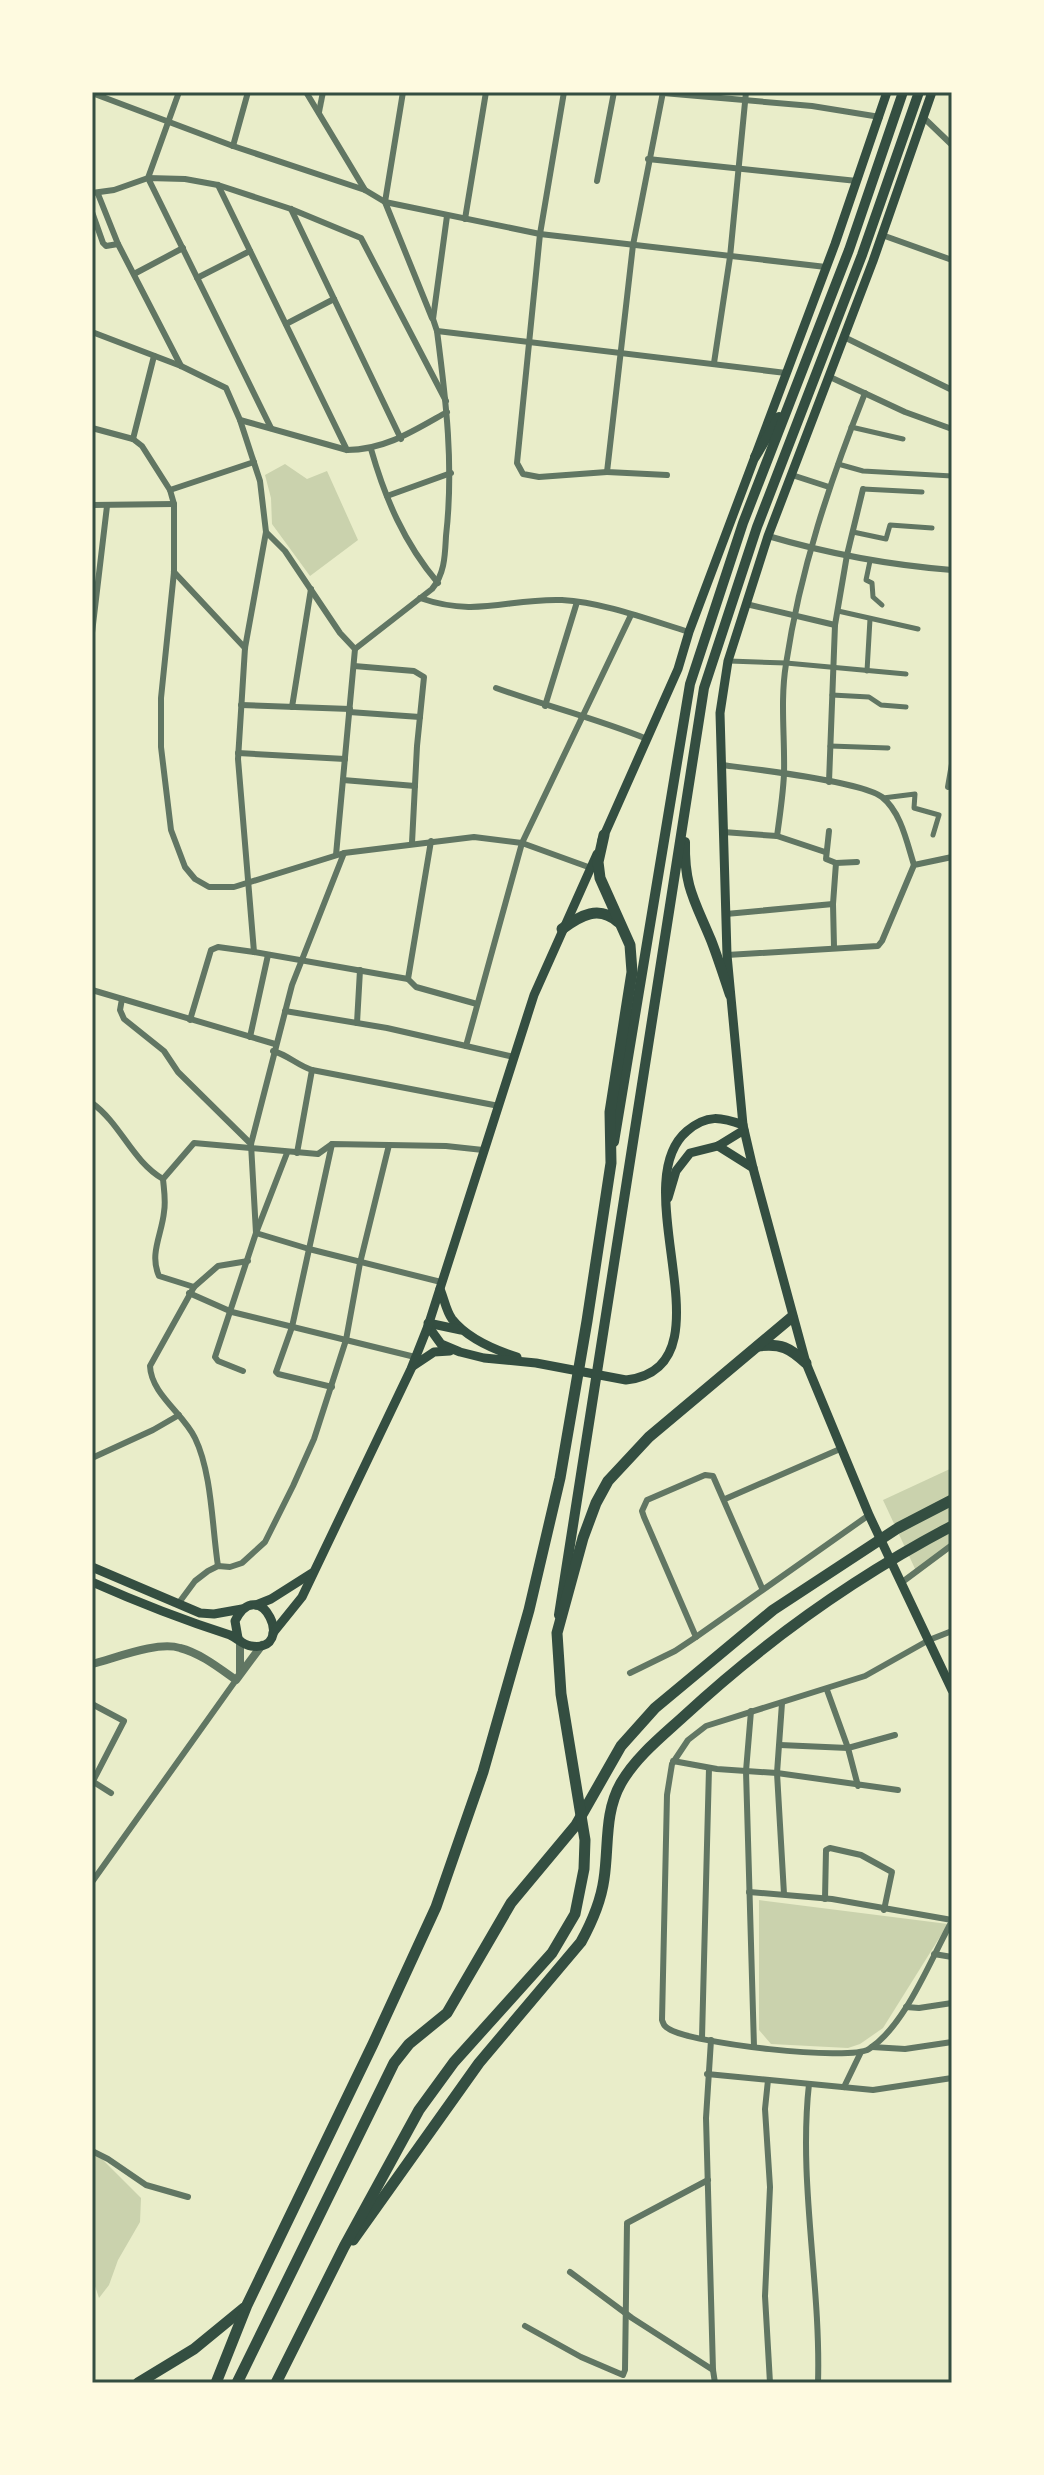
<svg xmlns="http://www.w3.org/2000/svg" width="1044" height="2475" font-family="Rubik,sans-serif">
  <rect width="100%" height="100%" fill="#e9edc9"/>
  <g fill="#cad2ad">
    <path d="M 285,464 L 307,479 L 327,471 L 358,540 L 310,576 L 272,524 L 271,498 L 265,475 Z"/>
    <path d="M 952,1468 L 952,1546 L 917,1573 L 883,1500 Z"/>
    <path d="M 759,1900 L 948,1924 L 883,2028 L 860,2044 L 848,2048 L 771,2044 L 759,2030 Z"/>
    <path d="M 92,2153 L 98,2155 L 141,2198 L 140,2222 L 118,2260 L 109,2285 L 99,2298 L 92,2277 Z"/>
  </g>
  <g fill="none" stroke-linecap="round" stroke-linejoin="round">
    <g stroke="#617663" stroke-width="5">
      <path d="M 851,427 L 903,439"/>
      <path d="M 838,464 L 863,471 L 952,476"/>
      <path d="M 863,489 L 922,492"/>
      <path d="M 853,532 L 886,539 L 890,525 L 932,528"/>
      <path d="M 870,561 L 866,580 L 872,583 L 873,597 L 882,605"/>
      <path d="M 838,611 L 918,629"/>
      <path d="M 729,661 L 786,663 L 906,674"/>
      <path d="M 867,671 L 870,619"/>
      <path d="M 832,695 L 869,697 L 881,705 L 906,707"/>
      <path d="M 830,746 L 888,748"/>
      <path d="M 883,798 L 915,794 L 914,808 L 939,815 L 933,835"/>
    </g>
    <g stroke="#617663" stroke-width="6">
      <path d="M 306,92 L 365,190"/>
      <path d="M 403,92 L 385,202 L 432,318"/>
      <path d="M 564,92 L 540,234 L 517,463 L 523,474 L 539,477 L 607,472"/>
      <path d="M 663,92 L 633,245 L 607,472 L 667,475"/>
      <path d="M 92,93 L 233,146 L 365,190 L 385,202 L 540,234 L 826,267"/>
      <path d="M 663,93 L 812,106 L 880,117"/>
      <path d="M 319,112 L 323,92"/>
      <path d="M 924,118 L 952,145"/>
      <path d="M 233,146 L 248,92"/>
      <path d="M 648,159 L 857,181"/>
      <path d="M 597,181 L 614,92"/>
      <path d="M 218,185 L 347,450"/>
      <path d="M 92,193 L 114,190 L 148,178 L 179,92"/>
      <path d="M 98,194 L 118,244 L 181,366"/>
      <path d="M 291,209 L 401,439"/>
      <path d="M 92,212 L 103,243 L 106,246 L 118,244"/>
      <path d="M 447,216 L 433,319 L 437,331 L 786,373"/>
      <path d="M 465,219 L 486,92"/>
      <path d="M 882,235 L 952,260"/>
      <path d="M 134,274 L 183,248"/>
      <path d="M 197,278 L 250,251"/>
      <path d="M 286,324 L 334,299"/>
      <path d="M 92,332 L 181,366 L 226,388 L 240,420 L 260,481 L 266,532 L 285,551 L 340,633 L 355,649"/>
      <path d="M 844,337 L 952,390"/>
      <path d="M 714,363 L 730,257 L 746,92"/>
      <path d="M 830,377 L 905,412 L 952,429"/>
      <path d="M 240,420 L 347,450 C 385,450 415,430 447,412"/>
      <path d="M 92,428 L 133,439 L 142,446 L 170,490 L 174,504 L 174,572 L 161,698 L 161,747 L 171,830 L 185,867 L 195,879 L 209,887 L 234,887 L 344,853 L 474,837 L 522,843 L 591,868"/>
      <path d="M 271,428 L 148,178 L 185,179 L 218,185 L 291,209 L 361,238 L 446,401"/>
      <path d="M 133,439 L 154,356"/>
      <path d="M 371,449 C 385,498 404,543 438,583"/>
      <path d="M 792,475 L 829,487"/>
      <path d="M 170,490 L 254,462"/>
      <path d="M 387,496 L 451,473"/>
      <path d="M 92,505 L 174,504"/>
      <path d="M 266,532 L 245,648 L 238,759 L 254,952 L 408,979"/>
      <path d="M 768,536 C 829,554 889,565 952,570"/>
      <path d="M 174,572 L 245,648"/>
      <path d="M 420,598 C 478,618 508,598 562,600 C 602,602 650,620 689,632"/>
      <path d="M 746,604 L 835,625"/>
      <path d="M 92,633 L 107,506"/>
      <path d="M 354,666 L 414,671 L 424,677 L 417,746 L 412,843"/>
      <path d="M 496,688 C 546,706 598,719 647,739"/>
      <path d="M 241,705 L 350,709"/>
      <path d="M 545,706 L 577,602"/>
      <path d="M 292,707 L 311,589"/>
      <path d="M 349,712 L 420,717"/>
      <path d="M 238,753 L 345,759"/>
      <path d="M 722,765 C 753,769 861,781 882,797 C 901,812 907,843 914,865"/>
      <path d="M 343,780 L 415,786"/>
      <path d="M 829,782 L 835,625 L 847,555 L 863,489"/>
      <path d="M 948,787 L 952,764"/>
      <path d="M 829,831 L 826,859 L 836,863 L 857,862"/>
      <path d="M 723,832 L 777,836 L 825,852"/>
      <path d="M 777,836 C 780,815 783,795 784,774 C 785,737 780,701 786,664 C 800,570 830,481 865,393"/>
      <path d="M 431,841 L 408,979 L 416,987 L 477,1004"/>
      <path d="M 344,853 L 292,985 L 251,1144 L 256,1233 L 309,1249 L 441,1282"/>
      <path d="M 336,855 L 355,649 L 432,589 C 445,574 445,554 446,536 C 454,466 446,400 437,331"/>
      <path d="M 726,914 L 833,904"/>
      <path d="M 834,947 L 833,904 L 836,863"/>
      <path d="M 727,955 L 878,946 L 882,941 L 914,865 L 952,857"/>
      <path d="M 92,990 L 275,1044"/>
      <path d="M 122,999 L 120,1010 L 124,1019 L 164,1051 L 178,1072 L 251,1144"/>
      <path d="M 285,1011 L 387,1028 L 466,1046 L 522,843 L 631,615"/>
      <path d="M 190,1020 L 211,950 L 218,947 L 254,952"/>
      <path d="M 357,1023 L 360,970"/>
      <path d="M 250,1037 L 268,955"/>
      <path d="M 466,1046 L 514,1057"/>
      <path d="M 273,1051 C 288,1055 297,1065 312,1070 L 499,1106"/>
      <path d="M 92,1103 C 121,1124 132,1161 163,1179"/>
      <path d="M 332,1144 L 292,1327 L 276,1372 L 278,1374 L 332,1387"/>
      <path d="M 297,1153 L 312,1070"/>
      <path d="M 194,1287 L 159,1276 C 149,1254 162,1234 164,1212 C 166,1201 164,1190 163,1179 L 194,1143 L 318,1154 L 332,1144 L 446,1146 L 483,1150"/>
      <path d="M 189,1293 L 232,1312 L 415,1357"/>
      <path d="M 243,1371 L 218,1361 L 215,1357 L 256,1233 L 287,1153"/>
      <path d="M 92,1458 L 153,1430 L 179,1415"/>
      <path d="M 725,1499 L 840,1449"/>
      <path d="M 218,1566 C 212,1527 212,1473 195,1438 C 184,1414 151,1394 150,1366 L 194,1287 L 218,1266 L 248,1261"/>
      <path d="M 901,1583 L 952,1545"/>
      <path d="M 178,1604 L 195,1581 L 208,1571 L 218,1566 L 230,1567 L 242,1563 L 265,1542 L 293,1486 L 314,1439 L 346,1340 L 360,1263 L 389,1145"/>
      <path d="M 952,1631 L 929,1640 L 865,1676 L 706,1726 L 688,1740 L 672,1764 L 667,1795 L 662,2020 C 664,2025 664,2026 669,2029 C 690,2043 849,2062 869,2049 C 906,2025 930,1960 952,1921"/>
      <path d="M 696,1637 L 644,1517 L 642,1511 L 647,1500 L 705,1475 L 713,1476 L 762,1588"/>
      <path d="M 630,1673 L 675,1651 L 696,1637 L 869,1515"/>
      <path d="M 827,1690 L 848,1748 L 858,1786"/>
      <path d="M 782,1703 L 777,1773 L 784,1894"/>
      <path d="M 92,1704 L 124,1721 L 92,1783"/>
      <path d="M 751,1711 L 746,1771 L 754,2047"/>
      <path d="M 780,1745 L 848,1748 L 895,1735"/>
      <path d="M 673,1761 L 717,1769 L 777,1773 L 898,1790"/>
      <path d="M 92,1781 L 111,1793"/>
      <path d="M 92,1882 L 236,1680"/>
      <path d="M 749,1892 L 832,1899 L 952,1920"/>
      <path d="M 825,1899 L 826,1850 L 830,1848 L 861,1855 L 892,1872 L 884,1910"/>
      <path d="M 934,1954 L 952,1957"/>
      <path d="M 906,2007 L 919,2008 L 952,2003"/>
      <path d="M 702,2038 L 709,1768"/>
      <path d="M 711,2040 L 706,2118 L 713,2370 L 715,2383"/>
      <path d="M 872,2047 L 905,2049 L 952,2042"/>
      <path d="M 707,2074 L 873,2090 L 952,2078"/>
      <path d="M 768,2080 L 765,2109 L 770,2187 L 765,2296 L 770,2383"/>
      <path d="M 809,2084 C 798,2183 821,2283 818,2383"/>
      <path d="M 844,2087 L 860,2054"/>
      <path d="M 92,2151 L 108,2159 L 146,2185 L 188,2197"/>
      <path d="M 570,2272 L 632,2318 L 713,2370"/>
      <path d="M 525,2326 L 581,2357 L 623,2375 L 625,2370 L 627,2223 L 708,2180"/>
    </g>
    <g stroke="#617663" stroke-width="8">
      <path d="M 240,1640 L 240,1672"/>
      <path d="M 92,1664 C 116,1658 157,1641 180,1648 C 200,1653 219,1668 236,1680 L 262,1645"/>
    </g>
    <g stroke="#344e41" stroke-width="9">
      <path d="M 932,92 L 873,261 L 768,536 L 728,661 L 720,713 L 727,955 L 743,1125 L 753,1168 L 806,1363 L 869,1515 L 952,1690"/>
      <path d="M 602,840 L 678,669 L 689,632 L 835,244 L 887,92"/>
      <path d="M 718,1146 L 753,1168"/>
      <path d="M 668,1198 L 676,1171 L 690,1153 L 718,1146 L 744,1130"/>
      <path d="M 440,1289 C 444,1298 446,1311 452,1319 C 467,1338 495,1350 517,1357"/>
      <path d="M 428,1323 L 461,1330"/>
      <path d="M 428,1326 L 441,1344 L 460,1352 L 484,1358 L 536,1363 L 626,1380 C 736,1367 622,1186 687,1131 C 707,1114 721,1117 743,1125"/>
      <path d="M 413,1366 L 434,1352 L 450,1351"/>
      <path d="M 92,1567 L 200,1613 L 214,1614 L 242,1609"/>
      <path d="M 92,1582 C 137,1602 183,1620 230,1635 C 237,1638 243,1645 251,1646 C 298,1653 260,1571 235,1621 L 238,1638"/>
      <path d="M 256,1605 L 271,1599 L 312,1573"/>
      <path d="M 273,1633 L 302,1597 L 411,1369 L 428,1326 L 534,995 L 597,854"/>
    </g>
    <g stroke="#344e41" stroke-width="10">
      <path d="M 755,457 L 779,417"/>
      <path d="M 685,842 C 684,887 695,901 711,940 C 718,958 724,977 730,995"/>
      <path d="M 614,1142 L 690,684 L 743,523 L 849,250 L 903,92"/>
      <path d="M 559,1615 L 704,688 L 757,527 L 862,255 L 919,92"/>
    </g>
    <g stroke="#344e41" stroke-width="11">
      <path d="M 562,929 C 581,915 599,905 618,922"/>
      <path d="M 758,1346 C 781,1343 790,1348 806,1363"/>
      <path d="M 353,2240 L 479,2063 L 581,1942 C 592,1922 601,1901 604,1879 C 609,1846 604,1813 621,1783 C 636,1757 661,1737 683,1717 C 764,1642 855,1577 952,1526"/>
      <path d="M 138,2383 L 194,2349 L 244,2308"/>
      <path d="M 216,2383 L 247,2305 L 373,2044 L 436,1907 L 483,1772 L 529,1610 L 560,1478 L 587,1321 L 611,1163 L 610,1112 L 632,972 L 630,945 L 600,878 L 598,862 L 604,835"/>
      <path d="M 237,2383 L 394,2063 L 409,2044 L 447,2013 L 511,1903 L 576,1825 L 621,1746 L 655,1708 L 773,1610 L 898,1528 L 952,1500"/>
      <path d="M 276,2383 L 344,2247 L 419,2110 L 454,2062 L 552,1953 L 575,1914 L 584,1869 L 585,1840 L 561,1694 L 557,1633 L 583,1538 L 596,1503 L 608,1481 L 649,1437 L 792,1317"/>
    </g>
  </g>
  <rect width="1044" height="2475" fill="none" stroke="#fefae0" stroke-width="188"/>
  <rect x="94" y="94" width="856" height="2287" fill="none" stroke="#344e41" stroke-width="3"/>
</svg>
